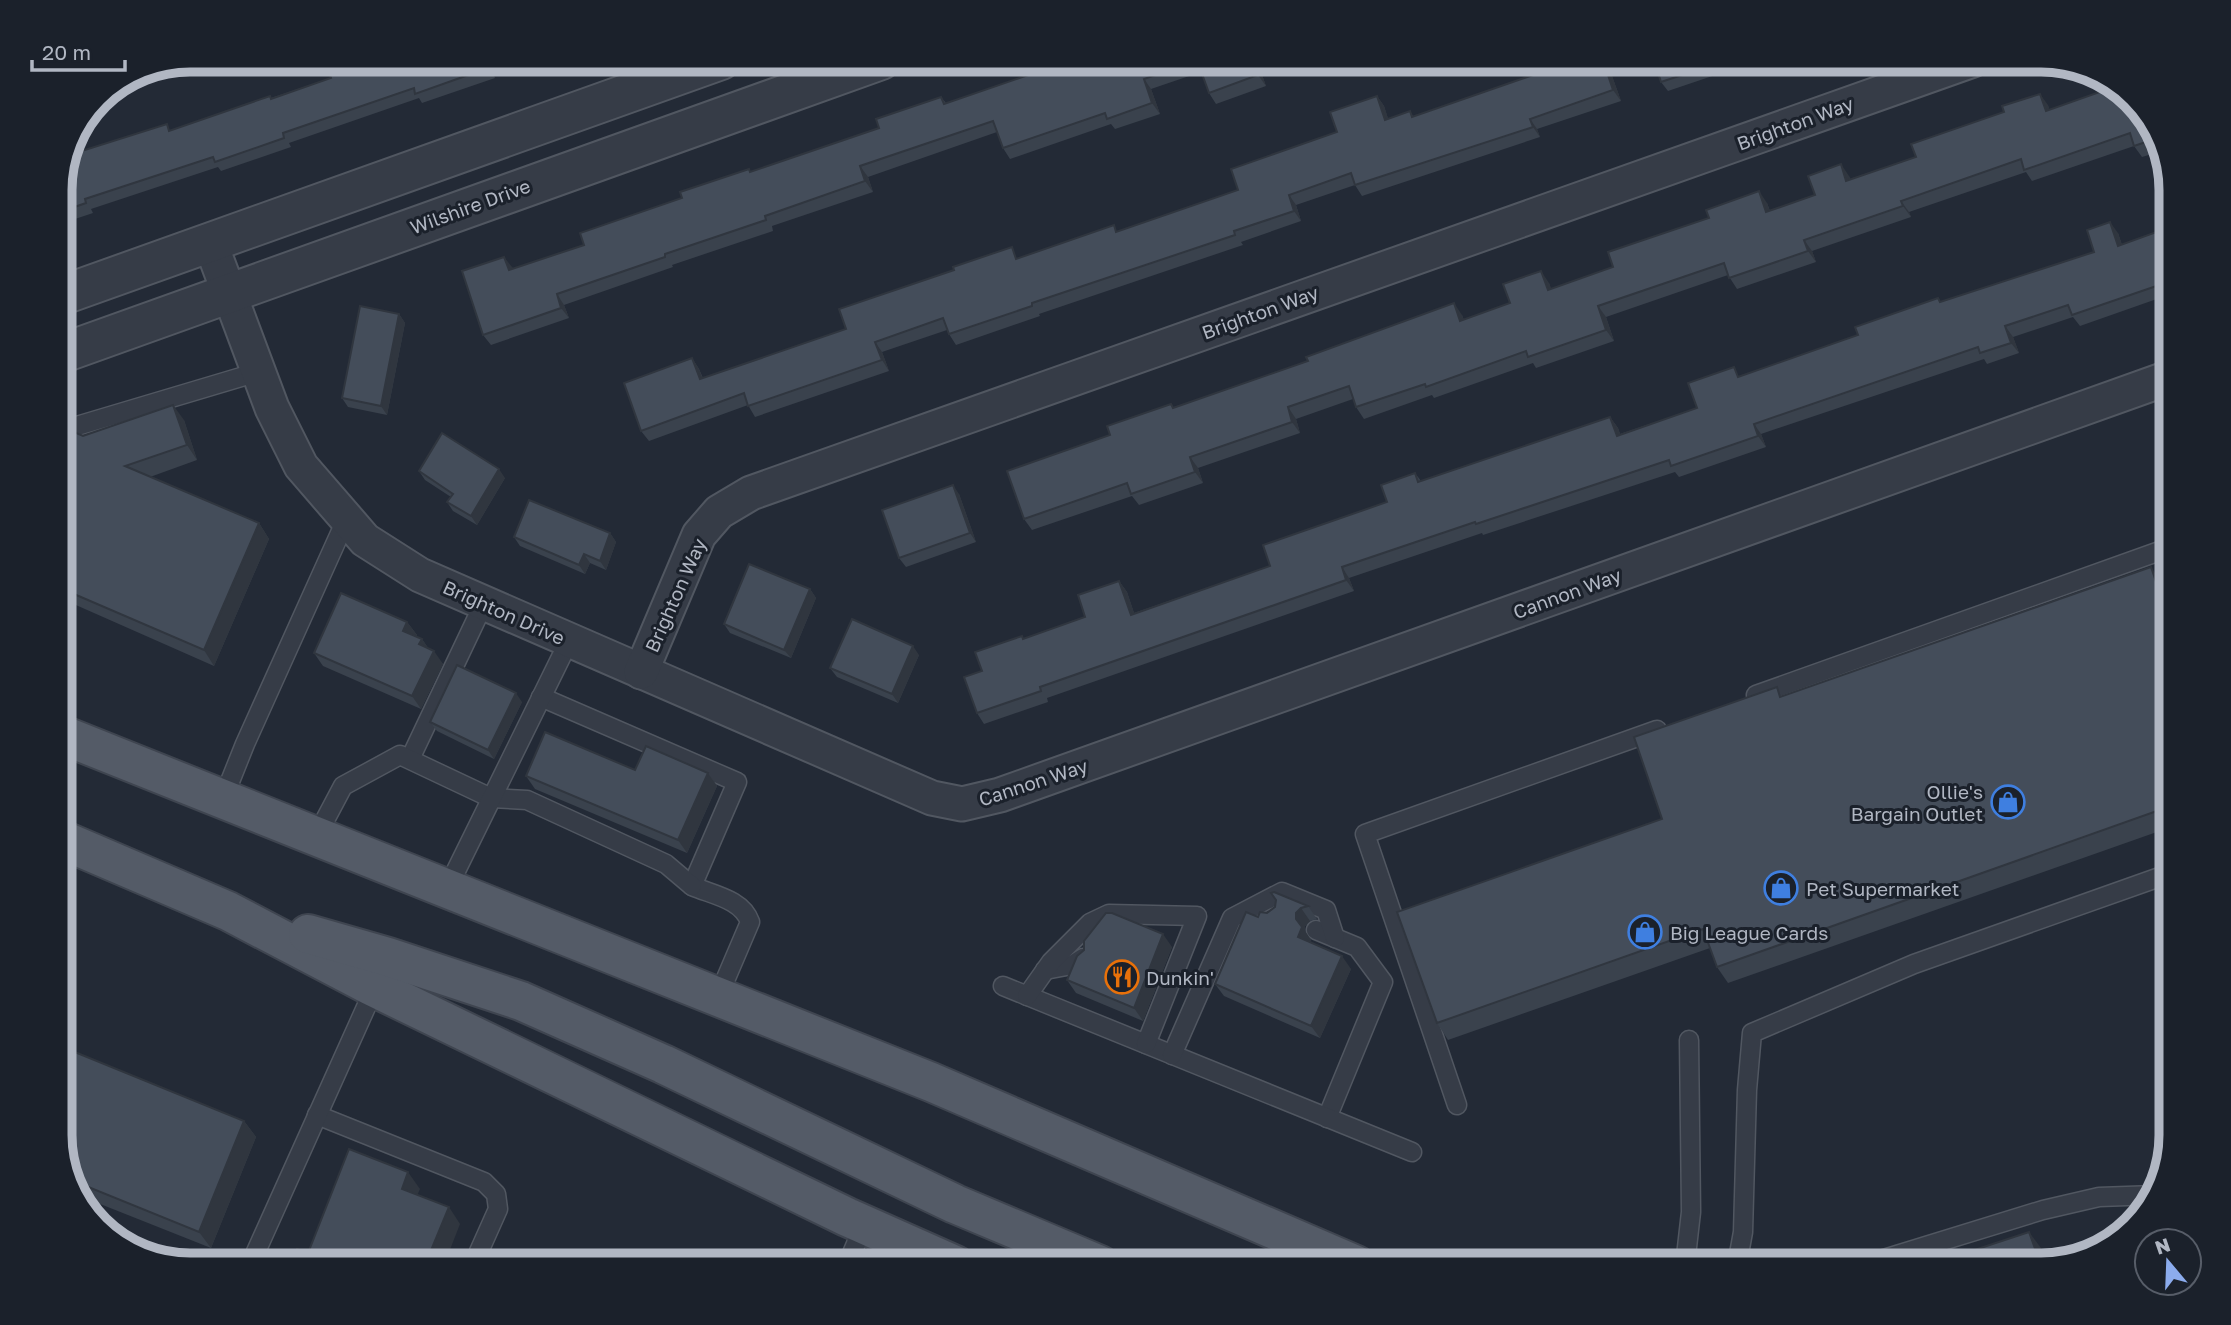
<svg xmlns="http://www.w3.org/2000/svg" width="2231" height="1325" font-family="'Golos Text',sans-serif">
  <rect width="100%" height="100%" fill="#232a36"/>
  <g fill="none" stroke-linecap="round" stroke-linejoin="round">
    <defs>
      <g id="service">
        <path d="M 60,431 L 258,372"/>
        <path d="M 1756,695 L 2171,547"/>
        <path d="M 541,697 L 737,782 L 692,886 C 713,895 742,899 750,922 L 718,997"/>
        <path d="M 410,759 L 484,603"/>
        <path d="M 223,799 L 245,744 L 346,520"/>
        <path d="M 316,837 L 343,786 L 400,755 L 491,798 L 527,800 L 666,864 L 692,886"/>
        <path d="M 60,874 L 73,844"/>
        <path d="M 447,889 L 569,641"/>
        <path d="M 1316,930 L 1357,947 L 1383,982 L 1327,1118"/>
        <path d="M 1045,970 L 1072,965 L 1083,958"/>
        <path d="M 1003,986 L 1412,1152"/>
        <path d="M 1027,996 L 1051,962 L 1090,923 L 1109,914 L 1197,916 L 1146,1044"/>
        <path d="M 1172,1055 L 1232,918 L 1282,892 L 1326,910 L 1335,938"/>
        <path d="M 1457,1105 L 1365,834 L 1657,730"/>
        <path d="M 317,1115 L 484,1182 L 496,1194 L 498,1209 L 473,1265"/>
        <path d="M 250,1265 L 376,985"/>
        <path d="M 847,1265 L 864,1225"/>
        <path d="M 1685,1265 L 1691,1212 L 1689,1040"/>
        <path d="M 1737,1265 L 1743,1232 L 1747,1090 L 1752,1033 L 1914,964 L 2171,873"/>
        <path d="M 1864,1265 L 2043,1210 L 2099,1197 L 2155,1195"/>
      </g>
      <g id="minor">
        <path d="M 210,242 L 272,408 L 301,466 L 365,540 L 420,575 L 932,798 L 962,804 L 1000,795 L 2171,377"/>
        <path d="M 641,672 L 699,535 L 719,512 L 751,493 L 1973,60"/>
      </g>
      <g id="tertiary">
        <path d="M 60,296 L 721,60"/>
        <path d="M 60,354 L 881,60"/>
      </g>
      <g id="primary">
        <path d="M 60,734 L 931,1082 L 1356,1265"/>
        <path d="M 60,839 L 228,911 L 371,986 L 847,1217 L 955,1265"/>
        <path d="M 308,934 L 388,957 L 521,1001 L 663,1064 L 955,1204 L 1100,1265"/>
      </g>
    </defs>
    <use href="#service" stroke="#515761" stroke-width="21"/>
    <use href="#minor" stroke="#515761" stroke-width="37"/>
    <use href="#tertiary" stroke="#515761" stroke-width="42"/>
    <use href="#primary" stroke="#3f4550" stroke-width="42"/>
    <use href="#service" stroke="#363c47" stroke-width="18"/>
    <use href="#minor" stroke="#363c47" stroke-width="33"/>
    <use href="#tertiary" stroke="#363c47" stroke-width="38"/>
    <use href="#primary" stroke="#545b67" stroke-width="38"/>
  </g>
  <g fill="#3a424d">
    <path d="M 376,60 L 520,60 L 492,69 L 495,78 L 422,103 L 419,98 L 289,143 L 291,147 L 221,171 L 218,167 L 91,209 L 93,213 L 60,224 L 60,182 L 171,130 L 271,98 L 331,78 Z"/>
    <path d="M 1072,60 L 1270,60 L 1258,64 L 1266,86 L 1216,104 L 1209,93 L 1201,72 L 1151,89 L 1160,114 L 1115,129 L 1111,124 L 1010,159 L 1003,148 L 997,132 L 868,177 L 873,192 L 772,226 L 773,231 L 672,265 L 673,267 L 564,305 L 569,318 L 491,345 L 483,335 L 512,267 L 513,269 L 584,245 L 682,198 L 749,169 L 750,172 L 879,128 L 941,97 L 946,103 Z"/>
    <path d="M 1654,60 L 1740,60 L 1736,61 L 1739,67 L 1668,91 L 1661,82 Z"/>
    <path d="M 1607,62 L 1621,101 L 1537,129 L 1540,137 L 1362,196 L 1355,185 L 1296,205 L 1301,221 L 1241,242 L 1243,245 L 1039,314 L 1040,316 L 956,345 L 949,334 L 947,330 L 882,352 L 889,371 L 755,417 L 748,405 L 649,441 L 641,431 L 692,358 L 699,369 L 703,378 L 846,329 L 1118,231 L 1238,190 L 1337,132 L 1377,96 L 1384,106 L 1388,119 L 1410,111 L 1413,116 Z"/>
    <path d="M 2048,105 L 2049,110 L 2154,124 L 2162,151 L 2142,157 L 2134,146 L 2032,181 L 2026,172 L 1909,212 L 1911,217 L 1812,251 L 1816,262 L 1737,289 L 1728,275 L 1606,317 L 1614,341 L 1536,368 L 1533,363 L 1434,398 L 1432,395 L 1364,419 L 1356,407 L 1353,399 L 1296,419 L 1300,433 L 1198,468 L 1203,483 L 1139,505 L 1132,496 L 1032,530 L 1024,519 L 1110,435 L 1174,407 L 1462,315 L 1464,320 L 1510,303 L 1549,283 L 1551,289 L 1613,267 L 1767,203 L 1770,211 L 1815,195 L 1849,176 L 1850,179 L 1916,157 Z"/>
    <path d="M 2171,220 L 2171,294 L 2080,326 L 2073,317 L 2013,337 L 2019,353 L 1987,364 L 1984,359 L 1761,434 L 1766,447 L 1679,477 L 1675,472 L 1483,535 L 1482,533 L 1349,578 L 1354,591 L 1047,698 L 1048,702 L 984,724 L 977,713 L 982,671 L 1022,636 L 1024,639 L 1085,617 L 1119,581 L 1127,592 L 1134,613 L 1270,566 L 1387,502 L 1415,473 L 1421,481 L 1610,417 L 1618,428 L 1620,434 L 1697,408 L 1740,376 L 1858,335 L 1938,298 L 1941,302 L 2094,252 L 2118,233 L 2122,245 L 2165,229 Z"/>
    <path d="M 399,314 L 405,323 L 387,415 L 348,407 L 342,398 Z"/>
    <path d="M 184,420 L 197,460 L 150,477 L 259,523 L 269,539 L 214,666 L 60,598 L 60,426 L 83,436 Z"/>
    <path d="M 419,471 L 505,478 L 477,525 L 453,511 L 447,502 L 451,497 L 425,480 Z"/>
    <path d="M 959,494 L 976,542 L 906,567 L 899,558 Z"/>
    <path d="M 610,533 L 616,542 L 606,570 L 590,563 L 585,574 L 520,546 L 514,537 Z"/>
    <path d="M 2162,583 L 2171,608 L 2171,827 L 1728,983 L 1717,967 L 1710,948 L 1448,1040 L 1437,1023 L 1662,819 L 1783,696 Z"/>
    <path d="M 810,589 L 816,598 L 791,658 L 730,633 L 724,624 Z"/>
    <path d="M 407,622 L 417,635 L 416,636 L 422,639 L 428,648 L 443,664 L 421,709 L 323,666 L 314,653 Z"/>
    <path d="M 919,655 L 898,703 L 837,677 L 830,668 Z"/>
    <path d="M 522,702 L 494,759 L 437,731 L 430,722 Z"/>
    <path d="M 635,770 L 708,773 L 717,786 L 687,853 L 535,789 L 526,776 Z"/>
    <path d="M 1308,906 L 1317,919 L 1310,921 L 1305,926 L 1305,931 L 1311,940 L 1310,942 L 1351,969 L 1320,1038 L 1224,996 L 1215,984 L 1258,917 L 1267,913 Z"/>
    <path d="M 1172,947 L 1143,1021 L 1076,993 L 1067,980 L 1084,950 Z"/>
    <path d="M 244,1121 L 256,1137 L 211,1248 L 75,1194 L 60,1143 Z"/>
  </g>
  <g fill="#30363f">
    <path d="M 485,60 L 492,69 L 495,78 L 488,68 Z"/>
    <path d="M 1253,60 L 1255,60 L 1258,64 L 1266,86 L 1258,75 Z"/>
    <path d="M 1603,60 L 1606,60 L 1607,62 L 1621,101 L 1613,90 Z"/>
    <path d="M 1144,79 L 1151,89 L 1160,114 L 1152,103 Z"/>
    <path d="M 2040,94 L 2048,105 L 2053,122 L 2046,111 Z"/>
    <path d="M 1377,96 L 1384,106 L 1392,130 L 1385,120 Z"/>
    <path d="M 1530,119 L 1537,129 L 1540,137 L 1533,127 Z"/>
    <path d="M 1841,164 L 1849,176 L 1854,192 L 1846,181 Z"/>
    <path d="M 860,166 L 868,177 L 873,192 L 865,181 Z"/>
    <path d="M 1759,191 L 1767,203 L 1774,223 L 1766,212 Z"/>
    <path d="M 1289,195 L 1296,205 L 1301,221 L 1294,211 Z"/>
    <path d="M 1901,201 L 1909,212 L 1911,217 L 1903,206 Z"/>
    <path d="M 2110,222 L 2118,233 L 2126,257 L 2118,246 Z"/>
    <path d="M 1804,240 L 1812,251 L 1816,262 L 1808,251 Z"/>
    <path d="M 504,257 L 512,267 L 517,281 L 509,270 Z"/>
    <path d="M 1541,271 L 1549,283 L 1556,301 L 1548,290 Z"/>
    <path d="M 557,294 L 564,305 L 569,318 L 561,308 Z"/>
    <path d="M 1454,303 L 1462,315 L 1468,332 L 1460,321 Z"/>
    <path d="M 1598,306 L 1606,317 L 1614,341 L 1606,330 Z"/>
    <path d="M 399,314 L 405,323 L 387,415 L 381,406 Z"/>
    <path d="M 2005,326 L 2013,337 L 2019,353 L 2011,343 Z"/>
    <path d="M 875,342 L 882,352 L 889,371 L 882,360 Z"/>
    <path d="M 692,358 L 699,369 L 707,390 L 700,379 Z"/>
    <path d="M 173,405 L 184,420 L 197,460 L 187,445 Z"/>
    <path d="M 1288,407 L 1296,419 L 1300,433 L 1292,422 Z"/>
    <path d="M 1610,417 L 1618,428 L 1624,446 L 1617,436 Z"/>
    <path d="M 1754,424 L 1761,434 L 1766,447 L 1758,436 Z"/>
    <path d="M 1190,457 L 1198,468 L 1203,483 L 1195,472 Z"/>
    <path d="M 499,469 L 505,478 L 477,525 L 471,516 Z"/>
    <path d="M 953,485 L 959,494 L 976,542 L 970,533 Z"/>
    <path d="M 259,523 L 269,539 L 214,666 L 204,650 Z"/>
    <path d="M 610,533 L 616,542 L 606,570 L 600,561 Z"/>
    <path d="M 584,554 L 590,563 L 585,574 L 579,565 Z"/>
    <path d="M 1342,567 L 1349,578 L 1354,591 L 1346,580 Z"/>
    <path d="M 2151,567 L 2162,583 L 2171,608 L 2171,618 L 2166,611 Z"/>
    <path d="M 1119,581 L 1127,592 L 1138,625 L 1131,615 Z"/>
    <path d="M 810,589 L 816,598 L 791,658 L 784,650 Z"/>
    <path d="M 407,622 L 417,635 L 412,644 L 403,631 Z"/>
    <path d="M 422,639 L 431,652 L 419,644 Z"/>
    <path d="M 913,646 L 919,655 L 898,703 L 892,694 Z"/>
    <path d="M 434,651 L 443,664 L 421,709 L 412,696 Z"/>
    <path d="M 516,693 L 522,702 L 494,759 L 488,750 Z"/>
    <path d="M 708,773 L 717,786 L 687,853 L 678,840 Z"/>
    <path d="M 1301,908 L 1310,921 L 1305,926 L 1305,931 L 1311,940 L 1307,950 L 1298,937 L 1296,913 Z"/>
    <path d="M 1163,934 L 1172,947 L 1143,1021 L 1134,1008 Z"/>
    <path d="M 1342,956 L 1351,969 L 1320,1038 L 1311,1026 Z"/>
    <path d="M 244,1121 L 256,1137 L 211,1248 L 199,1232 Z"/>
    <path d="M 408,1172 L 420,1189 L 413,1205 L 402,1189 Z"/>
    <path d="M 449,1207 L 460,1224 L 444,1265 L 425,1265 Z"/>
    <path d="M 2029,1232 L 2041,1248 L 2046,1264 L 2041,1265 Z"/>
  </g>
  <g fill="#444d5a" stroke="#30363f" stroke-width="2">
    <path d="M 376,60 L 486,60 L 488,68 L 415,94 L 414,88 L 283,133 L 284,138 L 215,162 L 213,157 L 85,199 L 86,203 L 60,212 L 60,182 L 72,154 L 167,124 L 169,131 L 270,96 L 271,99 L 331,78 L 330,75 Z"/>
    <path d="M 1072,60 L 1253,60 L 1258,75 L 1209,93 L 1197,60 L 1144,79 L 1152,103 L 1107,119 L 1105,113 L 1003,148 L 993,121 L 860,166 L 865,181 L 765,216 L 766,220 L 665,254 L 665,257 L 557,294 L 561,308 L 483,335 L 462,271 L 504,257 L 509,270 L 584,245 L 580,233 L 682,198 L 680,192 L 749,169 L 750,172 L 879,128 L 876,119 L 941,97 L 944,104 Z"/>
    <path d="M 1576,60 L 1603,60 L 1613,90 L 1530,119 L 1533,127 L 1355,185 L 1351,173 L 1289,195 L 1294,211 L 1234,231 L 1235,235 L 1032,303 L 1032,306 L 949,334 L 943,318 L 875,342 L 882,360 L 748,406 L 744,393 L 641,431 L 624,383 L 692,358 L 700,379 L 846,329 L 839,309 L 954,270 L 953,267 L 1012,247 L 1016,259 L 1114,225 L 1116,232 L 1238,190 L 1231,169 L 1337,132 L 1330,112 L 1377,96 L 1385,120 L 1410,111 L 1412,117 Z"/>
    <path d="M 1654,60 L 1728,60 L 1661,82 Z"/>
    <path d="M 2112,83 L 2154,124 L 2158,138 L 2134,146 L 2130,133 L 2024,170 L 2021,159 L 1901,201 L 1903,206 L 1804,240 L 1808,251 L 1729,278 L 1724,263 L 1598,306 L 1606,330 L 1528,357 L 1526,351 L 1426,387 L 1425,384 L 1356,407 L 1349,386 L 1288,407 L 1292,422 L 1190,457 L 1195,472 L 1131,494 L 1127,483 L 1024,519 L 1007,471 L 1110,435 L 1107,426 L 1171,404 L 1173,408 L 1308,361 L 1306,357 L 1454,303 L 1460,321 L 1510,303 L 1503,284 L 1541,271 L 1548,290 L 1613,267 L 1608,252 L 1709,218 L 1706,210 L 1759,191 L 1766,212 L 1815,195 L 1808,176 L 1841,164 L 1846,181 L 1916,157 L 1911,144 L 2004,112 L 2002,106 L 2040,94 L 2046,111 L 2114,87 Z"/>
    <path d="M 2171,220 L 2171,281 L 2072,315 L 2068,305 L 2005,326 L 2011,343 L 1980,353 L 1978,347 L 1754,424 L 1758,436 L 1671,466 L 1669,460 L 1476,524 L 1475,522 L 1342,567 L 1346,580 L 1040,687 L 1041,691 L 977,713 L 964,677 L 982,671 L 975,652 L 1022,636 L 1023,639 L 1085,617 L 1078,595 L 1119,581 L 1131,615 L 1270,566 L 1263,545 L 1387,502 L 1381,485 L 1415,473 L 1418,482 L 1610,417 L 1617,436 L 1697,408 L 1688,383 L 1734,367 L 1738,377 L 1858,335 L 1855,327 L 1938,298 L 1940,302 L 2094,252 L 2087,230 L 2110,222 L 2118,246 L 2165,229 L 2163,223 Z"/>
    <path d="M 360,306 L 399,314 L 381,406 L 342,398 Z"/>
    <path d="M 173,405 L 187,445 L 125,466 L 259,523 L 204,650 L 60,588 L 60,426 L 83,436 Z"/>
    <path d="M 442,433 L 499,469 L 471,516 L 447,502 L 453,494 L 419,471 Z"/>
    <path d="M 953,485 L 970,533 L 899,558 L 882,510 Z"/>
    <path d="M 529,500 L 610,533 L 600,561 L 584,554 L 579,565 L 514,537 Z"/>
    <path d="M 749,564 L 810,589 L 784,650 L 724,624 Z"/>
    <path d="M 2151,567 L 2166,611 L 2171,609 L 2171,806 L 1717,967 L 1703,929 L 1437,1023 L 1397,912 L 1662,819 L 1634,737 L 1777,687 L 1780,697 Z"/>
    <path d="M 341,593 L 407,622 L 403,631 L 422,639 L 419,644 L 434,651 L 412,696 L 314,653 Z"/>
    <path d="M 852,619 L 913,646 L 892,694 L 830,668 Z"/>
    <path d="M 457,665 L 516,693 L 488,750 L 430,722 Z"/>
    <path d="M 545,732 L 635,770 L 646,746 L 708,773 L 678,840 L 526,776 Z"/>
    <path d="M 1274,892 L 1308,906 L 1301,908 L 1296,913 L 1296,919 L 1302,927 L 1298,937 L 1342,956 L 1311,1026 L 1215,984 L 1246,912 L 1258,917 L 1260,912 L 1267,913 L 1275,907 L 1276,900 L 1271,893 Z"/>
    <path d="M 1106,913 L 1112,913 L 1163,934 L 1134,1008 L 1067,980 L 1077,956 L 1084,950 L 1084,941 Z"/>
    <path d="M 60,1046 L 244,1121 L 199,1232 L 71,1180 L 60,1143 Z"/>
    <path d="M 349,1149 L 408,1172 L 402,1189 L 449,1207 L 425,1265 L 290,1265 L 297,1249 L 308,1253 Z"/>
    <path d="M 2029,1232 L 2041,1265 L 1929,1265 Z"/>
  </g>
  <defs>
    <symbol id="shop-ring" viewBox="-11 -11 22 22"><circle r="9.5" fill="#1b212b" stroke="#3f7fe0" stroke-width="1.5"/><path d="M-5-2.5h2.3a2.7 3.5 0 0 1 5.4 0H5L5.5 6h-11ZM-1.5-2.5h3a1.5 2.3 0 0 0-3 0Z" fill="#3f7fe0"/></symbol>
    <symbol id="restaurant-ring" viewBox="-11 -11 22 22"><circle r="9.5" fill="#1b212b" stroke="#e8710a" stroke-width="1.5"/><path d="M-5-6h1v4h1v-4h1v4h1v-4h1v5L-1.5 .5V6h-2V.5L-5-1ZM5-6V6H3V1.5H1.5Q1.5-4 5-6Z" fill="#e8710a"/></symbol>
  </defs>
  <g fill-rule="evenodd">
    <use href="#shop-ring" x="1989" y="783" width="38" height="38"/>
    <use href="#shop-ring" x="1762" y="869" width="38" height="38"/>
    <use href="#shop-ring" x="1626" y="913" width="38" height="38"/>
    <use href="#restaurant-ring" x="1103" y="958" width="38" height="38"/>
  </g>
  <g text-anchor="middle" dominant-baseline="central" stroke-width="6" stroke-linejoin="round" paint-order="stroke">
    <g font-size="19" fill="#b1b7c3" stroke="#1b212b">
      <text transform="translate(1795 123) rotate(-20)">Brighton Way</text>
      <text transform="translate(470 206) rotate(-20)">Wilshire Drive</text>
      <text transform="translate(1260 312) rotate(-20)">Brighton Way</text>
      <text transform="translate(1567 593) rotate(-20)">Cannon Way</text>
      <text transform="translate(675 595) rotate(-66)">Brighton Way</text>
      <text transform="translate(504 612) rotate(24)">Brighton Drive</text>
      <text transform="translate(1033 782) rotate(-18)">Cannon Way</text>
    </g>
    <g font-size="19" fill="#b1b7c3" stroke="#1b212b" text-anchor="start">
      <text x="1983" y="791" text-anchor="end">Ollie's<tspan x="1983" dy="22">Bargain Outlet</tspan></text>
      <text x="1806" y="888">Pet Supermarket</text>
      <text x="1670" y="932">Big League Cards</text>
      <text x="1146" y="977">Dunkin'</text>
    </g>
  </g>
  <path d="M0 0H2231V1325H0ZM190 72H2041A118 118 0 0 1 2159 190V1135A118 118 0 0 1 2041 1253H190A118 118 0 0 1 72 1135V190A118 118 0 0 1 190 72Z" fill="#1b212b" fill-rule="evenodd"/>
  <path fill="none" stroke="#b1b7c3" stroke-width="9" d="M190 72H2041A118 118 0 0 1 2159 190V1135A118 118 0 0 1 2041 1253H190A118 118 0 0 1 72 1135V190A118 118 0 0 1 190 72Z"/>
  <g transform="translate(2168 1262) rotate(341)"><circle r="33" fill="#1b212b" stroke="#575d68" stroke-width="2"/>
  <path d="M0-5L12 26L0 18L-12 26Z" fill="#8caced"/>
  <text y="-10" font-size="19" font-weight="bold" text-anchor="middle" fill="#b1b7c3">N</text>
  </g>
  <path d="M32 60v10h93v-10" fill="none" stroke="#b1b7c3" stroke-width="3.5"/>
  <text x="42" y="60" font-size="21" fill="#b1b7c3" stroke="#1b212b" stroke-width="5" paint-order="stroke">20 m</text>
</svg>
